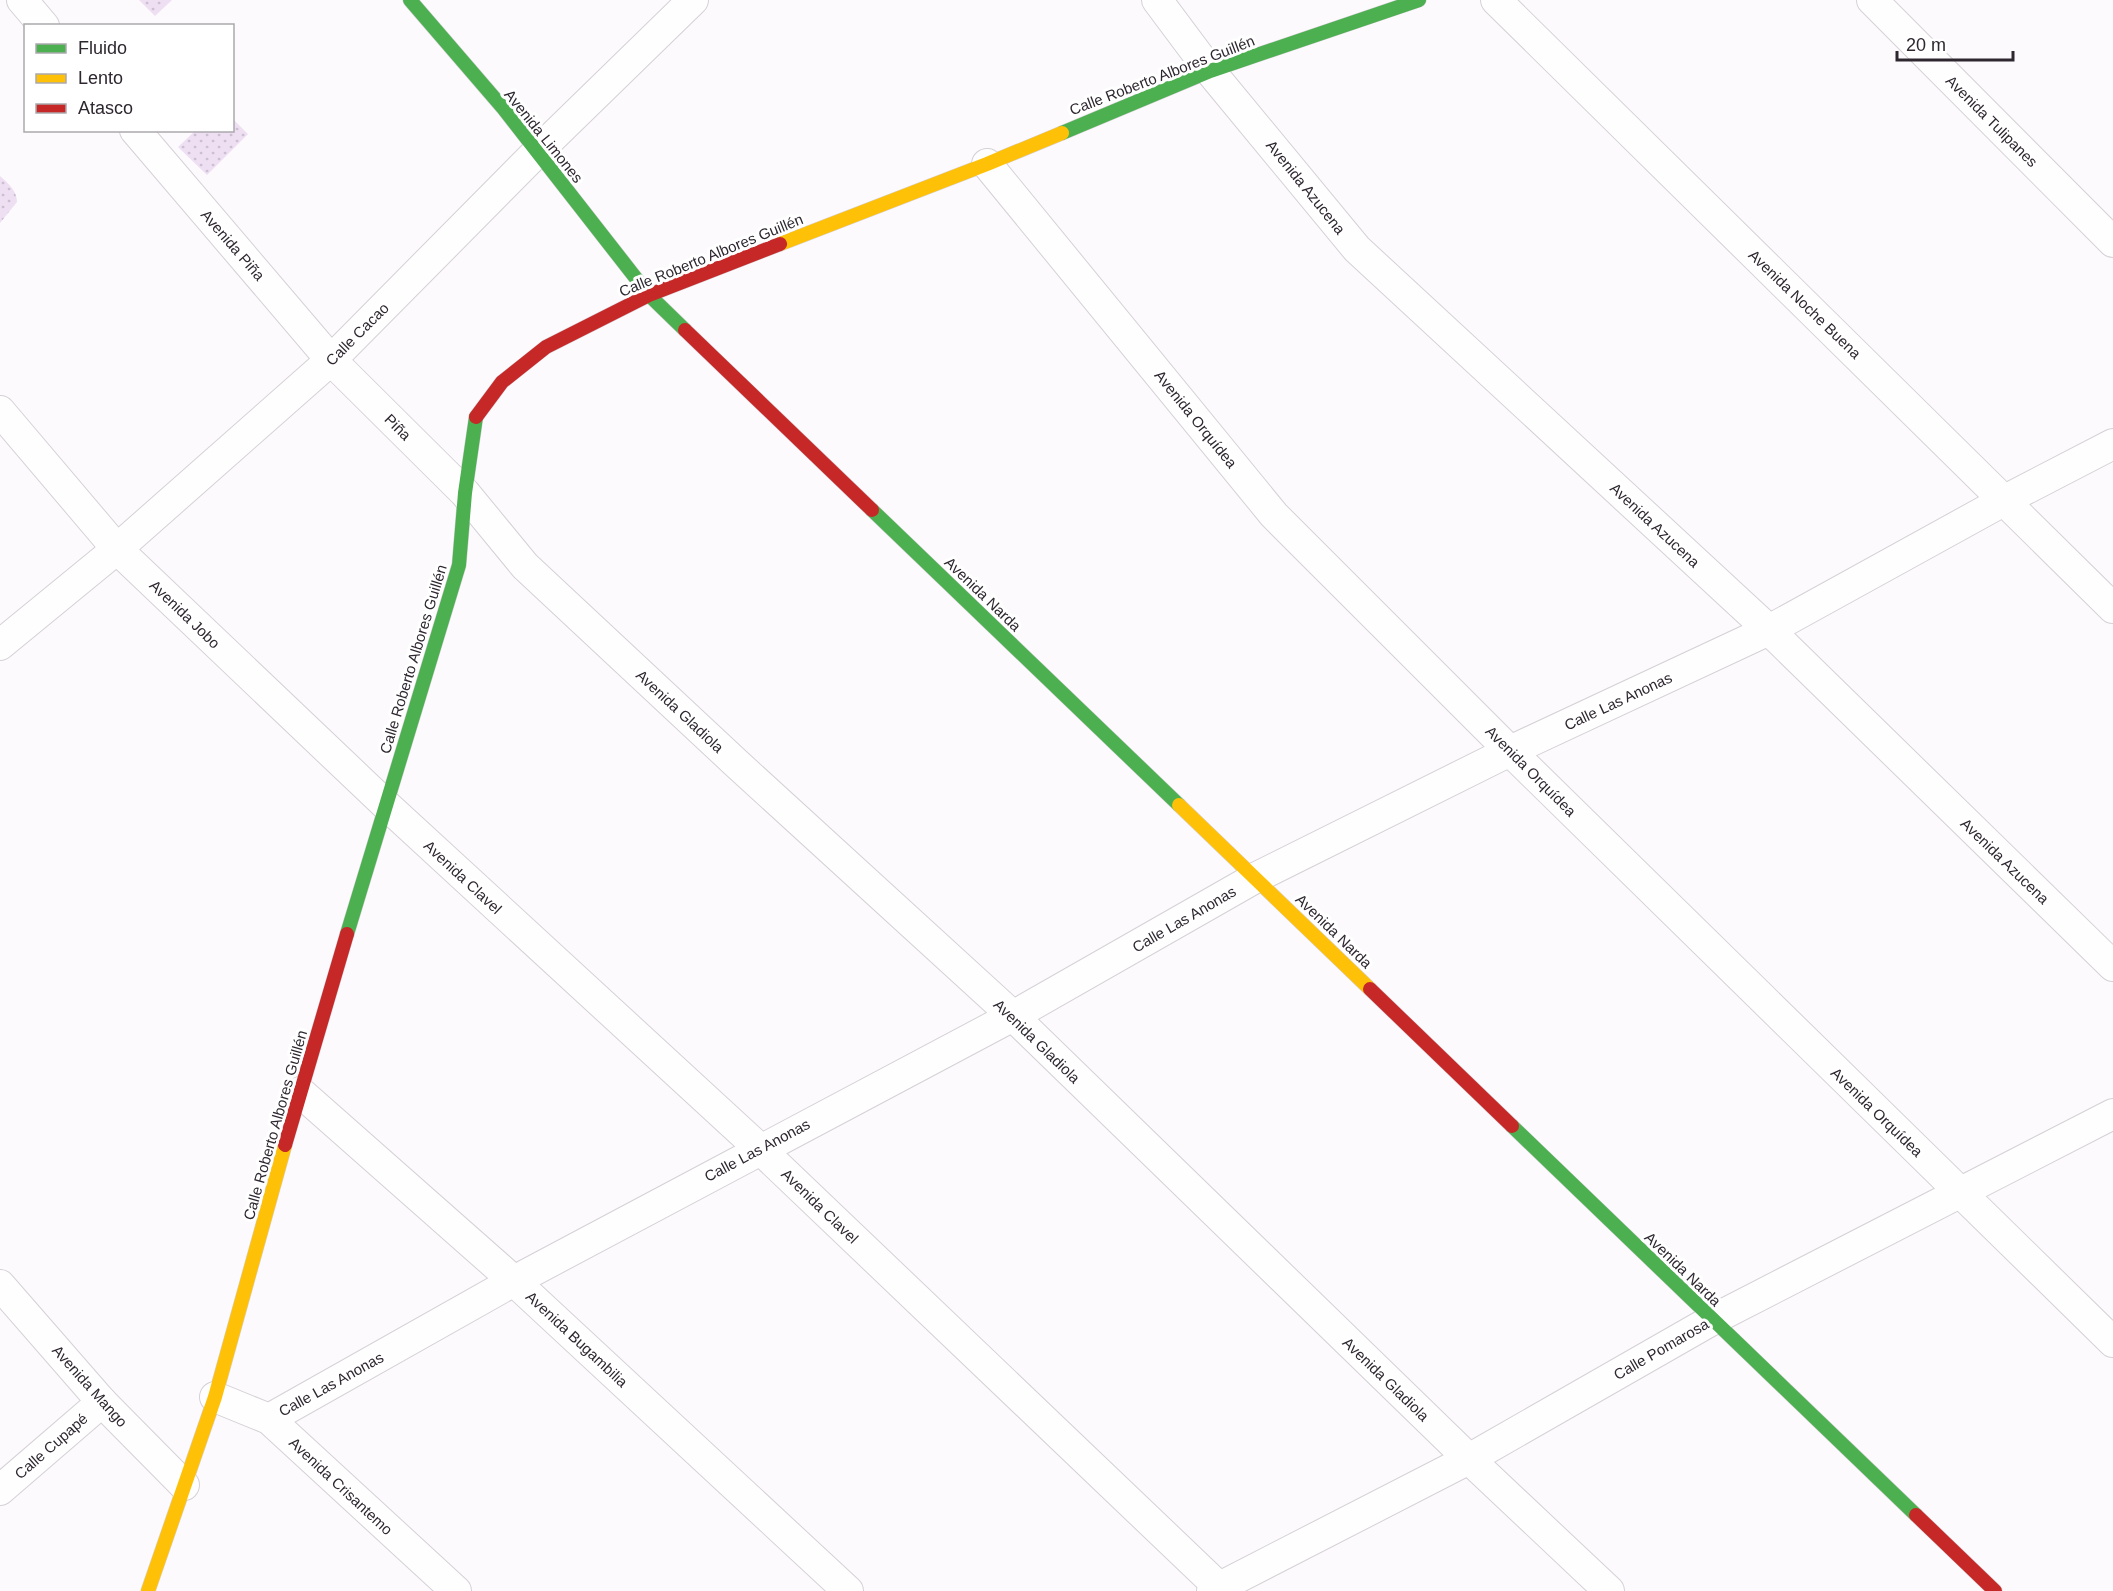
<svg xmlns="http://www.w3.org/2000/svg" width="2113" height="1591" font-family="Arial,sans-serif">
  <defs>
    <pattern id="grass-dots" width="8" height="8" patternUnits="userSpaceOnUse" patternTransform="scale(1.5)"><rect width="8" height="8" fill="#eedff3"/><path d="M2 2h.1M6 6h.1" fill="none" stroke="#ccbfd1" stroke-width="1.8" stroke-linecap="round"/></pattern>
  </defs>
  <rect width="100%" height="100%" fill="#fcfafd"/>
  <g fill="url(#grass-dots)">
    <path d="M 139,0 L 172,0 L 155,16 Z"/>
    <path d="M 233,119 L 248,134 L 207,175 L 178,147 L 195,131 L 232,130 Z"/>
    <path d="M 0,176 C 8,183 17,191 17,202 L 0,223 Z"/>
  </g>
  <g fill="none" stroke-linecap="round" stroke-linejoin="round">
    <defs>
      <g id="street">
        <path d="M 22,0 L 44,26"/>
        <path d="M 1157,0 L 1210,71 L 1357,249 L 1769,630 L 2113,966"/>
        <path d="M 1496,0 L 2113,608"/>
        <path d="M 1872,0 L 2113,242"/>
        <path d="M 135,130 L 331,360 L 465,493 L 525,566 L 736,763 L 1013,1016 L 1469,1459 L 1609,1591"/>
        <path d="M 987,164 L 1274,515 L 1510,751 L 2113,1342"/>
        <path d="M 0,411 L 117,549 L 385,804 L 760,1149 L 1223,1591"/>
        <path d="M 0,645 L 117,549 L 331,360 L 537,152 L 693,0"/>
        <path d="M 300,1092 L 514,1281 L 848,1591"/>
        <path d="M 0,1285 L 102,1402 L 184,1485"/>
        <path d="M 215,1397 L 269,1419 L 456,1591"/>
        <path d="M 269,1419 L 514,1281 L 1013,1016 L 1255,878 L 1510,751 L 1769,630 L 2005,500 L 2113,444"/>
        <path d="M 0,1490 L 102,1402"/>
        <path d="M 1212,1591 L 1469,1459 L 1712,1320 L 2113,1114"/>
      </g>
      <g id="fast">
        <path d="M 410,0 L 503,108 L 649,295 L 685,330"/>
        <path d="M 1062,133 L 1210,71 L 1419,0"/>
        <path d="M 872,510 L 1179,805"/>
        <path d="M 347,934 L 459,565 L 465,493 L 476,417"/>
        <path d="M 1512,1126 L 1916,1515"/>
      </g>
      <g id="slow">
        <path d="M 780,244 L 987,164 L 1062,133"/>
        <path d="M 1179,805 L 1370,989"/>
        <path d="M 148,1591 L 215,1397 L 285,1145"/>
      </g>
      <g id="jam">
        <path d="M 685,330 L 872,510"/>
        <path d="M 476,417 L 502,382 L 546,347 L 649,295 L 780,244"/>
        <path d="M 1370,989 L 1512,1126"/>
        <path d="M 285,1145 L 347,934"/>
        <path d="M 1916,1515 L 1995,1591"/>
      </g>
    </defs>
    <use href="#street" stroke="#d5d1d6" stroke-width="32"/>
    <use href="#fast" stroke="#d5d1d6" stroke-width="15"/>
    <use href="#slow" stroke="#d5d1d6" stroke-width="15"/>
    <use href="#jam" stroke="#d5d1d6" stroke-width="15"/>
    <use href="#street" stroke="#fffeff" stroke-width="30"/>
    <use href="#fast" stroke="#4caf50" stroke-width="14"/>
    <use href="#slow" stroke="#ffc107" stroke-width="14"/>
    <use href="#jam" stroke="#c62828" stroke-width="14"/>
  </g>
  <g text-anchor="middle" dominant-baseline="central" stroke-width="6" stroke-linejoin="round" paint-order="stroke">
    <g font-size="15" fill="#2e2730" stroke="#fff">
      <text transform="translate(1162 75) rotate(-21)">Calle Roberto Albores Guillén</text>
      <text transform="translate(1992 121) rotate(45)">Avenida Tulipanes</text>
      <text transform="translate(544 136) rotate(51)">Avenida Limones</text>
      <text transform="translate(1306 187) rotate(51)">Avenida Azucena</text>
      <text transform="translate(233 245) rotate(49)">Avenida Piña</text>
      <text transform="translate(711 255) rotate(-22)">Calle Roberto Albores Guillén</text>
      <text transform="translate(1805 304) rotate(44)">Avenida Noche Buena</text>
      <text transform="translate(357 334) rotate(-45)">Calle Cacao</text>
      <text transform="translate(1196 419) rotate(51)">Avenida Orquídea</text>
      <text transform="translate(398 427) rotate(45)">Piña</text>
      <text transform="translate(1655 525) rotate(43)">Avenida Azucena</text>
      <text transform="translate(983 594) rotate(44)">Avenida Narda</text>
      <text transform="translate(185 614) rotate(44)">Avenida Jobo</text>
      <text transform="translate(413 659) rotate(-73)">Calle Roberto Albores Guillén</text>
      <text transform="translate(1618 701) rotate(-25)">Calle Las Anonas</text>
      <text transform="translate(680 711) rotate(43)">Avenida Gladiola</text>
      <text transform="translate(1531 771) rotate(45)">Avenida Orquídea</text>
      <text transform="translate(2005 861) rotate(44)">Avenida Azucena</text>
      <text transform="translate(463 877) rotate(43)">Avenida Clavel</text>
      <text transform="translate(1184 919) rotate(-30)">Calle Las Anonas</text>
      <text transform="translate(1334 931) rotate(44)">Avenida Narda</text>
      <text transform="translate(1037 1041) rotate(44)">Avenida Gladiola</text>
      <text transform="translate(1877 1112) rotate(44)">Avenida Orquídea</text>
      <text transform="translate(275 1125) rotate(-74)">Calle Roberto Albores Guillén</text>
      <text transform="translate(757 1150) rotate(-28)">Calle Las Anonas</text>
      <text transform="translate(820 1206) rotate(44)">Avenida Clavel</text>
      <text transform="translate(1683 1269) rotate(44)">Avenida Narda</text>
      <text transform="translate(577 1339) rotate(43)">Avenida Bugambilia</text>
      <text transform="translate(1661 1349) rotate(-30)">Calle Pomarosa</text>
      <text transform="translate(1386 1379) rotate(44)">Avenida Gladiola</text>
      <text transform="translate(331 1384) rotate(-29)">Calle Las Anonas</text>
      <text transform="translate(90 1386) rotate(48)">Avenida Mango</text>
      <text transform="translate(51 1446) rotate(-41)">Calle Cupapé</text>
      <text transform="translate(341 1486) rotate(43)">Avenida Crisantemo</text>
    </g>
  </g>
  <rect x="24" y="24" width="210" height="108" fill="#ffffff" stroke="#aba9ac" stroke-width="1.5"/>
  <rect x="36" y="44" width="30" height="9" fill="#4caf50" stroke="#aba9ac" stroke-width="1.5"/>
  <text x="78" y="54" font-size="18" fill="#2e2730">Fluido</text>
  <rect x="36" y="74" width="30" height="9" fill="#ffc107" stroke="#aba9ac" stroke-width="1.5"/>
  <text x="78" y="84" font-size="18" fill="#2e2730">Lento</text>
  <rect x="36" y="104" width="30" height="9" fill="#c62828" stroke="#aba9ac" stroke-width="1.5"/>
  <text x="78" y="114" font-size="18" fill="#2e2730">Atasco</text>
  <path d="M1897 51v9h116v-9" fill="none" stroke="#2e2730" stroke-width="3"/>
  <text x="1906" y="51" font-size="18" fill="#2e2730" stroke="#ffffff" stroke-width="4.5" paint-order="stroke">20 m</text>
</svg>
